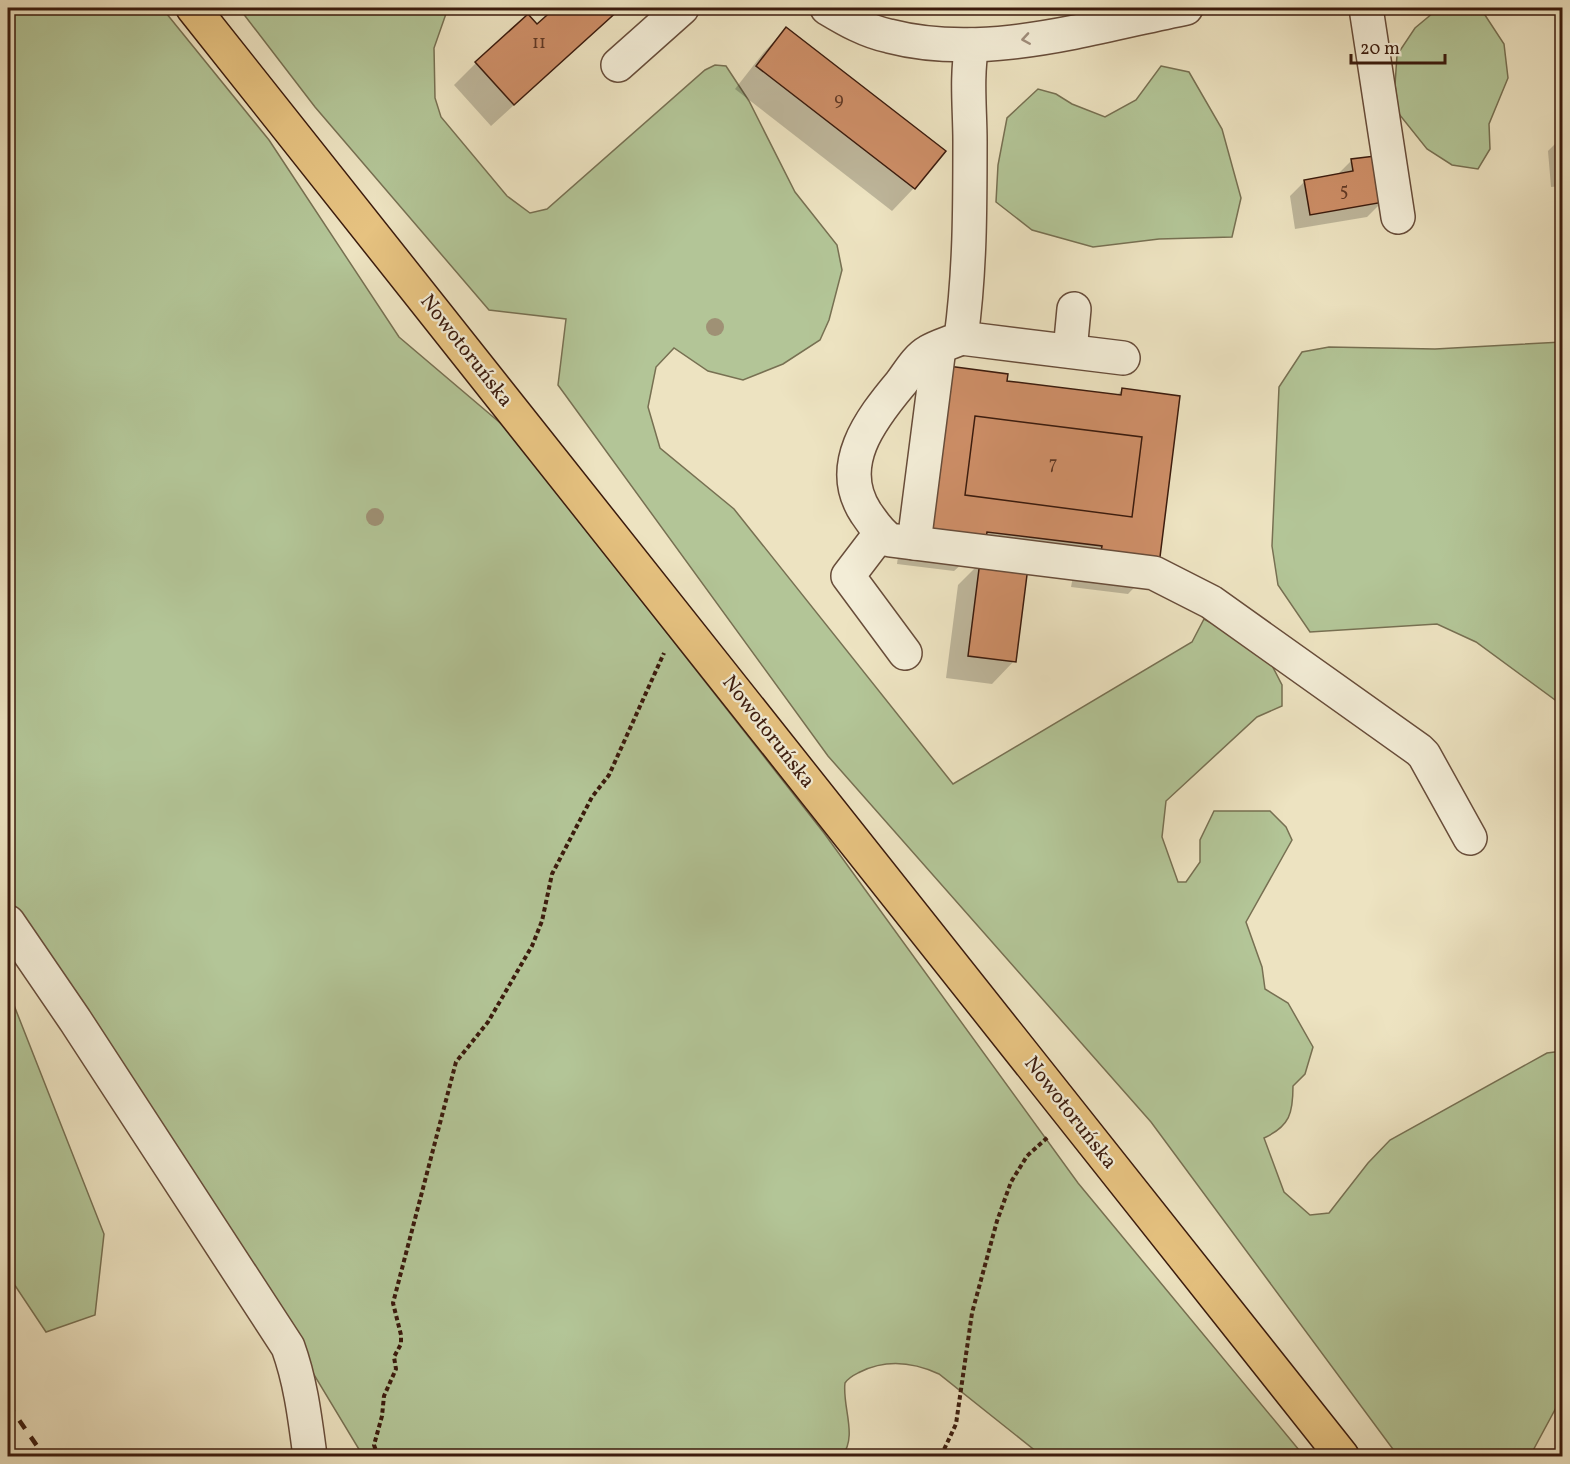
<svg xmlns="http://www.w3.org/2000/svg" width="1570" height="1464" font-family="Vollkorn,serif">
  <rect width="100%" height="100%" fill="#ede3c1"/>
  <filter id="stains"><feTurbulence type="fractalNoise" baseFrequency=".00333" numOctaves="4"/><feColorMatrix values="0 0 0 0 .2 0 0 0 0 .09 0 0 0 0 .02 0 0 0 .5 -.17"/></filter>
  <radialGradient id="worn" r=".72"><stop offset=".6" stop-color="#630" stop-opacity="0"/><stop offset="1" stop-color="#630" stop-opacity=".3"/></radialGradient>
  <g fill="#b3c597" stroke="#777052" stroke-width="1.5">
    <path d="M 8,8 L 162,8 L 269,140 L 399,337 L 505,427 L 824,833 L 1078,1183 L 1304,1456 L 1042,1456 L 939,1374 C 913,1362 886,1359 860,1372 C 854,1375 849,1377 845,1383 C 842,1407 858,1436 842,1456 L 363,1456 L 222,1222 L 8,903 Z"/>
    <path d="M 239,8 L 448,8 L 434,48 L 435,98 L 441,117 L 507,196 L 530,213 L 547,209 L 705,70 L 715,65 L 726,66 L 749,101 L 795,192 L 837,245 L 842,270 L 829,320 L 820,340 L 783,364 L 743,380 L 708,371 L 674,348 L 656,367 L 648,407 L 660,448 L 734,509 L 953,784 L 1192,642 L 1204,619 L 1265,652 L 1282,685 L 1282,706 L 1257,717 L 1166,801 L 1162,837 L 1178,882 L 1186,882 L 1200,862 L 1200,840 L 1214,811 L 1270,811 L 1286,827 L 1292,840 L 1246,922 L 1262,967 L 1265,989 L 1288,1003 L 1313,1047 L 1305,1074 L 1293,1086 C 1293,1113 1290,1126 1264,1138 L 1284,1192 L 1310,1215 L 1329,1213 L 1368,1163 L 1390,1140 L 1547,1053 L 1562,1051 L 1562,1402 L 1557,1406 L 1530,1456 L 1398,1456 L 1151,1122 L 828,756 L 558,385 L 566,319 L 489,310 L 315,107 Z"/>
    <path d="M 1439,8 L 1457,8 L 1483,12 L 1504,44 L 1508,78 L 1489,124 L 1490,149 L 1478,169 L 1452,165 L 1427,149 L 1399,114 L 1395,85 L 1397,55 L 1415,28 Z"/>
    <path d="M 1161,66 L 1189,72 L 1222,129 L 1241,198 L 1232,237 L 1159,239 L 1093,247 L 1032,230 L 996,202 L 998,165 L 1007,118 L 1038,89 L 1056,94 L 1072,104 L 1105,117 L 1136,100 Z"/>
    <path d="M 1562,342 L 1562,705 L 1476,642 L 1437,624 L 1310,632 L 1278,585 L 1272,546 L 1279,387 L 1302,352 L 1329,347 L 1435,349 Z"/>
    <path d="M 8,990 L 104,1234 L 95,1315 L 46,1332 L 8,1275 Z"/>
  </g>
  <g fill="#0003">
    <path d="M 557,8 L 621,8 L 491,126 L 454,85 L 476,63 L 537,26 Z"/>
    <path d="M 786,29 L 943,151 L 914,188 L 892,211 L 735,89 L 764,52 Z"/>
    <path d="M 1562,137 L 1562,186 L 1551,187 L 1548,151 Z"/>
    <path d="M 1352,160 L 1382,202 L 1367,217 L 1295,229 L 1290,196 L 1305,181 L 1337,175 Z"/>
    <path d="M 1005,383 L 1116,396 L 1122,390 L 1157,564 L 1128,594 L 1071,587 L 1073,576 L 1026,570 L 1014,661 L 992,684 L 946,678 L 958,585 L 979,564 L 964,562 L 954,571 L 897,564 L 919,398 Z"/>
  </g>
  <g fill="#cd8e67" stroke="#3b1b0d" stroke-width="1.5">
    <path d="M 555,8 L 621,8 L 514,105 L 475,62 L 528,14 L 537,24 Z"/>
    <path d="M 786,27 L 946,151 L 915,189 L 756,66 Z"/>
    <path d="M 1375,156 L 1384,202 L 1310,215 L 1304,180 L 1353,171 L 1351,159 Z"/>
    <path d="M 948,366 L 1008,374 L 1007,381 L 1121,395 L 1122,388 L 1180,396 L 1159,565 L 1100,557 L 1102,546 L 987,532 L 985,543 L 926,535 Z"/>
    <path d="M 975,416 L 1142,437 L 1132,517 L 965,495 Z"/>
    <path d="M 980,561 L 1028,567 L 1016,662 L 968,656 Z"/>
  </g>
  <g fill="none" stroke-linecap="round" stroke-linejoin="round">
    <defs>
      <g id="minor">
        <path d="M 827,8 C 847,20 866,31 889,36 C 985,61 1092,27 1186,8"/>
        <path d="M 1366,8 L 1398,217"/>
        <path d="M 972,45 C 966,77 970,110 970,141 C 970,208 970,272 961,338 C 950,343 938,346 928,352 C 917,358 908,374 901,383 C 870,420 835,466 866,513 C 874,524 879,533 890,540 L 1154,573 L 1211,602 L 1419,750 L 1424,755 L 1470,838"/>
        <path d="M 618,65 L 682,8"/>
        <path d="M 961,338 L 1123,358"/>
        <path d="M 1070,351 L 1074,309"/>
        <path d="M 880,534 L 848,576 L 905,653"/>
        <path d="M 914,543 L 939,348"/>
        <path d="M 8,922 L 75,1020 L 288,1347 C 301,1383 305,1419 310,1456"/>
      </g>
      <path id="major" d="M 193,8 L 1342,1456"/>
    </defs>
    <use href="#minor" stroke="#684d3a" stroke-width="36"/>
    <use href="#major" stroke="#3b1b0d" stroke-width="36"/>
    <g stroke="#3b1b0d" stroke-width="4" stroke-dasharray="4.5 3" stroke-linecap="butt">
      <path d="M 378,1456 L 374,1445 L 382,1416 L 384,1396 L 396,1369 L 394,1357 L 401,1344 L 401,1335 L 393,1303 L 456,1062 L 488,1022 L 532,946 L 542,921 L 552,874 L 592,797 L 609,775 L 664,653"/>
      <path d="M 941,1456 L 956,1424 L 972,1313 L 997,1221 L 1011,1182 L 1027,1156 L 1049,1136"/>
    </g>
    <use href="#minor" stroke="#f3edd7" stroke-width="33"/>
    <use href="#major" stroke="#e6c280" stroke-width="33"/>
    <g stroke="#3b1b0d" stroke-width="4.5" stroke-dasharray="10 10" stroke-linecap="butt">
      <path d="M 8,1404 L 44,1456"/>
      <path d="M 8,1443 L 17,1456"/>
    </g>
  </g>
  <g fill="#9f9175">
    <circle cx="715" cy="327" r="9"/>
    <circle cx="375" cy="517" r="9"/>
  </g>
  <defs><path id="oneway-chevron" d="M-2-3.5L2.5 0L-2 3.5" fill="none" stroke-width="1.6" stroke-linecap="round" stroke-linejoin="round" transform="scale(1.5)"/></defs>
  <use stroke="#a08e7c" href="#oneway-chevron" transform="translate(1026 39) rotate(171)"/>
  <g text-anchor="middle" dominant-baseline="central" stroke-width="4.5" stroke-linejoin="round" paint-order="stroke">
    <g font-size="18" fill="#603824">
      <text x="539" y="43">11</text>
      <text x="839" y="100">9</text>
      <text x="1344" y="191">5</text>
      <text x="1053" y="464">7</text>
    </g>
    <g font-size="21" fill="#3b1b0d" stroke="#f3edd7">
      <text transform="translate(466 351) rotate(52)">Nowotoruńska</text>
      <text transform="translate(768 732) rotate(52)">Nowotoruńska</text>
      <text transform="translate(1070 1113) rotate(52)">Nowotoruńska</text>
    </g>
  </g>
  <rect width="1570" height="1464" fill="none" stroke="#ede3c1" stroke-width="30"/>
  <rect x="9" y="9" width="1552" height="1446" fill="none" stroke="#3b1b0d" stroke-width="3"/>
  <rect x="15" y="15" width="1540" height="1434" fill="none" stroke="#3b1b0d" stroke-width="1.5"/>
  <path d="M1351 54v9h94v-9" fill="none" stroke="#3b1b0d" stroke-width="3"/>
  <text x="1360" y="54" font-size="18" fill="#3b1b0d" stroke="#f3edd7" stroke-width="4.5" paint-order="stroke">20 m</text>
  <rect width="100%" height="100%" filter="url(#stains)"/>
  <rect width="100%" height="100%" fill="url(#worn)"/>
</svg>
